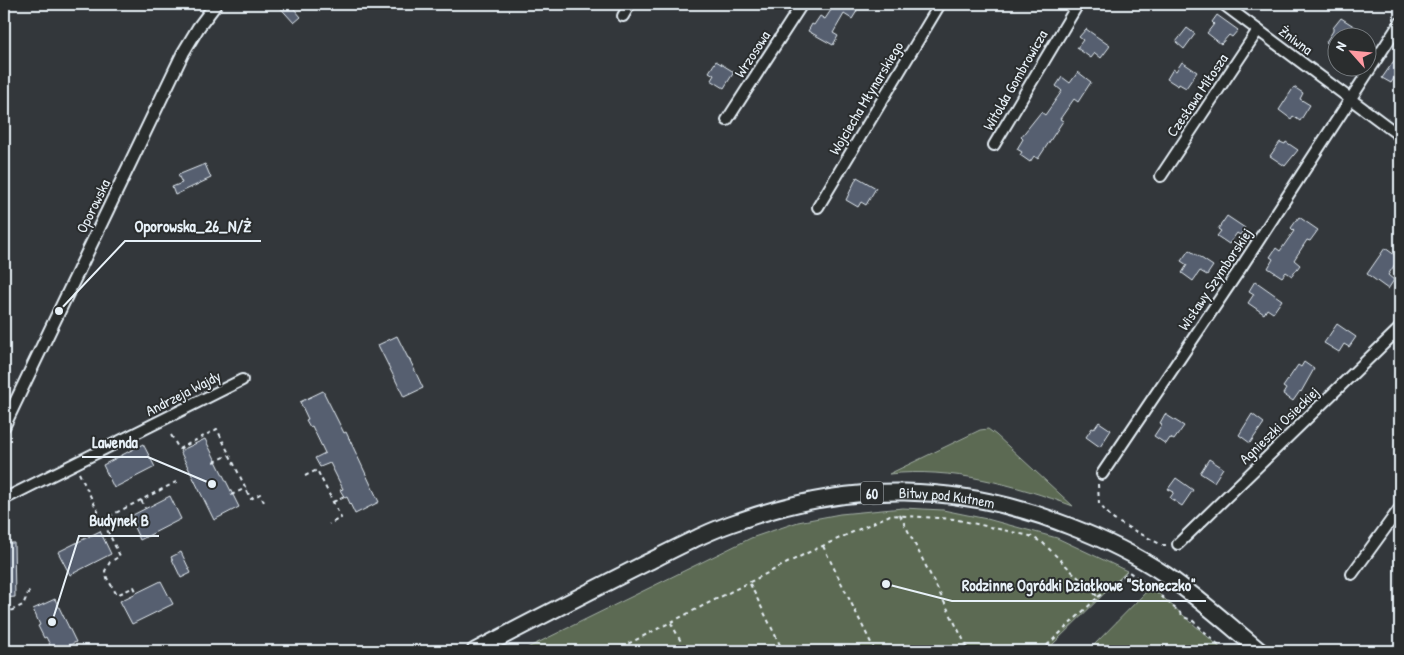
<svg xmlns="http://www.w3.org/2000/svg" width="1404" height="655" font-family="'Patrick Hand',sans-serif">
  <rect width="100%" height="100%" fill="#33373b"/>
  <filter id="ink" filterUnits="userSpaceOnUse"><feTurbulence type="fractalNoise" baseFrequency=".02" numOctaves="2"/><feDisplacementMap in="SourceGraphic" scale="10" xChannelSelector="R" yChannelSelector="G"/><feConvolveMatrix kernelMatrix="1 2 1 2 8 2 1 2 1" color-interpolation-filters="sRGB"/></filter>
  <g filter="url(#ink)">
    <g fill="#5c6a52" stroke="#a2aea5">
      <path d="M 988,429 L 996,435 L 1073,506 C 1016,485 951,467 889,474 L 980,430 Z"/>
      <path d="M 903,508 L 943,510 L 987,519 L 1057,538 L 1127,571 L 1046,651 L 521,651 L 751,538 L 798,522 L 840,514 Z"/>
      <path d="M 1151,587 L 1224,651 L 1088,651 Z"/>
    </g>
    <g fill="#575e6f" stroke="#e8f1f8">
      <path d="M 277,4 L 290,4 L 301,17 L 294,23 Z"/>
      <path d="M 835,4 L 857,4 L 854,9 L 857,11 L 852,19 L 844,14 L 833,33 L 838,36 L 833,45 L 808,31 L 812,24 L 814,25 L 820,16 L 825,19 Z"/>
      <path d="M 1217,15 L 1238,30 L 1232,37 L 1229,35 L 1221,44 L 1207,33 L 1214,24 L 1212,22 Z"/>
      <path d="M 1341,18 L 1360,30 L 1358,33 L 1359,38 L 1336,38 L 1336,49 L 1326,42 L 1333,31 L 1333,28 Z"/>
      <path d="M 1187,28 L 1195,34 L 1184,49 L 1176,42 Z"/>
      <path d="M 1086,29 L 1110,46 L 1101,58 L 1095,53 L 1091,58 L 1077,48 L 1083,40 L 1079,37 Z"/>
      <path d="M 1400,52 L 1400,69 L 1391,83 L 1382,78 Z"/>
      <path d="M 716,61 L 734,72 L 724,88 L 711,80 L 714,75 L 709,72 Z"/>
      <path d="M 1182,62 L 1197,72 L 1186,88 L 1179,84 L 1178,86 L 1167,79 L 1173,69 L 1176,71 Z"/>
      <path d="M 1078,72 L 1091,82 L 1078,102 L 1074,99 L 1060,119 L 1063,121 L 1038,159 L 1034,156 L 1030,162 L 1020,155 L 1022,152 L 1017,149 L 1023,139 L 1021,137 L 1041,112 L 1045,115 L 1062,91 L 1056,86 L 1062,77 L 1070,83 Z"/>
      <path d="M 1294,87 L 1303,93 L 1300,99 L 1310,105 L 1300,121 L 1293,116 L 1291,119 L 1279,110 Z"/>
      <path d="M 1280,142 L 1285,144 L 1286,142 L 1298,150 L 1285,166 L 1270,156 Z"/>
      <path d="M 205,164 L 211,178 L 175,195 L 172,187 L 182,183 L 178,175 Z"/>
      <path d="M 857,177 L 876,188 L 866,205 L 861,202 L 858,207 L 846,200 Z"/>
      <path d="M 1227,216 L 1245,228 L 1240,235 L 1237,233 L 1229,244 L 1217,236 L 1221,231 L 1218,229 Z"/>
      <path d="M 1299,217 L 1318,230 L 1310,241 L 1307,240 L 1294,260 L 1300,265 L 1292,276 L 1286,272 L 1282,277 L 1268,268 L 1273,259 L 1270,257 L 1276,248 L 1280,251 L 1294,231 L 1291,228 Z"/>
      <path d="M 1385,248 L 1399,258 L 1388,275 L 1394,280 L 1388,289 L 1367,274 Z"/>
      <path d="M 1189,250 L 1213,266 L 1207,275 L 1200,271 L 1193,281 L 1182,273 L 1187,265 L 1181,261 Z"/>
      <path d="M 1255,281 L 1282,300 L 1273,313 L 1267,309 L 1264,314 L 1248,303 L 1254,294 L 1249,291 Z"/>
      <path d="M 1337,324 L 1356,337 L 1349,347 L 1344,344 L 1339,352 L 1324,343 Z"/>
      <path d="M 397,336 L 408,358 L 409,358 L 423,388 L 404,397 L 378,345 Z"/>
      <path d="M 1304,362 L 1314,369 L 1301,392 L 1300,391 L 1293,401 L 1283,394 L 1286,389 L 1283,387 L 1298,365 L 1301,367 Z"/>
      <path d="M 323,391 L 344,433 L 346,432 L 379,502 L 355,514 L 347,497 L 345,498 L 340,490 L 343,489 L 330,463 L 320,467 L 315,458 L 325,453 L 312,426 L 310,427 L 306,420 L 308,419 L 300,402 Z"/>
      <path d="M 1165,414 L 1184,426 L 1174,440 L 1170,438 L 1166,444 L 1154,436 L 1162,424 L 1160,423 Z"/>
      <path d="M 1252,414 L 1264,423 L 1250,443 L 1239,435 Z"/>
      <path d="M 1099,422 L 1111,430 L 1100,447 L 1086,437 L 1092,428 L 1094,429 Z"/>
      <path d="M 205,439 L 239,507 L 214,520 L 180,451 Z"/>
      <path d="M 143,444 L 155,467 L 114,488 L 103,465 Z"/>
      <path d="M 1209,459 L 1223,468 L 1214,482 L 1200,473 Z"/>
      <path d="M 1176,478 L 1193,490 L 1182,506 L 1170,498 L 1174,492 L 1168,489 Z"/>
      <path d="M 170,496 L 181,519 L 140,540 L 129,517 Z"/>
      <path d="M 100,531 L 111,554 L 70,575 L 58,552 Z"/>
      <path d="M 4,543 L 14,543 L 15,597 L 4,598 Z"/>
      <path d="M 181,552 L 191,573 L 181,578 L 171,557 Z"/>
      <path d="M 161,581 L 173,604 L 132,624 L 120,601 Z"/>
      <path d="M 55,599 L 76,642 L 57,651 L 53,651 L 46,637 L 44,638 L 38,626 L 40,625 L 33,609 Z"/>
    </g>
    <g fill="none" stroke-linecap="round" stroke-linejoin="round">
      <defs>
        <g id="minor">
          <path d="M 1223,4 L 1400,136"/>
          <path d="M 623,16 L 630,4"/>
          <path d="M 727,120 L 802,4"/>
          <path d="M 994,145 L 1078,4"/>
          <path d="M 1161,176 L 1258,30"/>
          <path d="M 818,207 L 940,4"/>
          <path d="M 1102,474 L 1240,269 L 1400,23"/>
          <path d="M 4,499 L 242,380"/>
          <path d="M 1178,544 L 1400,328"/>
          <path d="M 1352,574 L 1400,508"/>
        </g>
        <path id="tertiary" d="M 4,426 L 183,53 L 198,28 L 216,4"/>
        <g id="primary">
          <path id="s1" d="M 475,651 C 532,621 590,591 648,562 C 678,547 708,531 739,521 C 851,481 958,482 1069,526 C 1103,539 1136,555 1166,575 C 1199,598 1229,625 1260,651"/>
        </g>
      </defs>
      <use href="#minor" stroke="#e8f1f8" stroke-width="14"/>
      <use href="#tertiary" stroke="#e8f1f8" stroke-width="15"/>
      <use href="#primary" stroke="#e8f1f8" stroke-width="19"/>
      <g stroke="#e8f1f8" stroke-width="2" stroke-dasharray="4 4" stroke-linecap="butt">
        <path d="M 171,435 L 179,449 L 217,429 L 251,499 L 260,494 L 265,504"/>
        <path d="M 214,462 L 229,455"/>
        <path d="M 79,473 L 120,556 L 110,562 L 105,571 L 107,578 L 117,595 L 134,587 L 137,593"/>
        <path d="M 305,476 L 317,470 L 341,518 L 329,524"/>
        <path d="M 1098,484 L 1099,504 L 1114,520 L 1162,545 L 1168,545"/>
        <path d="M 231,495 L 246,488"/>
        <path d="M 141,500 L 145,508"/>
        <path d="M 333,502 L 344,496"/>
        <path d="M 900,515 L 969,651"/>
        <path d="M 102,520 L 178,481"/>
        <path d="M 823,546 L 875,651"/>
        <path d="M 750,584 L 783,651"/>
        <path d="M 1098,597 L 1129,572 L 1152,588 L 1186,618 L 1192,620 L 1225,651"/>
        <path d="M 4,614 L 23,605 L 28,593 L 30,591"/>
        <path d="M 671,623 L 686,651"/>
        <path d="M 614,651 L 805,554 L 890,515 L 954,519 L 1030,536 L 1043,543 L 1098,597 L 1041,651"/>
      </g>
      <use href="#minor" stroke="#2a2d2e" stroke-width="10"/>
      <use href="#tertiary" stroke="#2a2d2e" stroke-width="11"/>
      <use href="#primary" stroke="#2a2d2e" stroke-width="15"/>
    </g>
  </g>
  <g text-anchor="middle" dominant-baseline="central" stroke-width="4" stroke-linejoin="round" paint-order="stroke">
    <rect fill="#2a2d2e" stroke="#afb6bb" stroke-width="1" x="861" y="481.5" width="22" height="23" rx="4"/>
    <g font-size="14" font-weight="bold" fill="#e8f1f8">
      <text x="872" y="493">60</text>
    </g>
    <g font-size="15" fill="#e8f1f8" stroke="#2a2d2e">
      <text transform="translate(1296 40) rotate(37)">Żniwna</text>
      <text transform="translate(752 54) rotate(-57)">Wrzosowa</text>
      <text transform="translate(1015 80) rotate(-60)">Witolda Gombrowicza</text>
      <text transform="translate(1197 95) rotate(-56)">Czesława Miłosza</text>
      <text transform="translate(866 98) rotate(-59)">Wojciecha Młynarskiego</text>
      <text transform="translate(93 206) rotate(-64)">Oporowska</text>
      <text transform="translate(1215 279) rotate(-56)">Wisławy Szymborskiej</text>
      <text transform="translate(183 393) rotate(-27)">Andrzeja Wajdy</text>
      <text transform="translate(1279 425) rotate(-44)">Agnieszki Osieckiej</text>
      <text stroke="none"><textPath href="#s1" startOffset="506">Bitwy pod Kutnem</textPath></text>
    </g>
  </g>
  <path fill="none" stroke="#e8f1f8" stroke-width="2" d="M59 311L125 241H261M212 484L148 457H82M52 622L79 536H159M886 584L952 601H1206"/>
  <g fill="#e8f1f8" stroke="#2a2d2e" stroke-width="2">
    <circle cx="59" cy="311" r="5"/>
    <circle cx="212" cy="484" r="5"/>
    <circle cx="52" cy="622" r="5"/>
    <circle cx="886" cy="584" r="5"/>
  </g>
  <g font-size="16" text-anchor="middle" font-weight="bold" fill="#e8f1f8" stroke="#2a2d2e" stroke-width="4" stroke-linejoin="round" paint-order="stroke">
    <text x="193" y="232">Oporowska_26_N/Ż</text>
    <text x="115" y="448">Lawenda</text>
    <text x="119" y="526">Budynek B</text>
    <text x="1079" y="591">Rodzinne Ogródki Działkowe "Słoneczko"</text>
  </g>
  <rect width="1404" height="655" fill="none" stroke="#2a2d2e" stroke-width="20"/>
  <rect x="10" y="10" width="1384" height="635" fill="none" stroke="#e8f1f8" stroke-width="2" filter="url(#ink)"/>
  <g transform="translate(1352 52) rotate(297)"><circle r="24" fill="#2a2d2e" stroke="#767b7f"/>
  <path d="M0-4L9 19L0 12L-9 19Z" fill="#ff9aa2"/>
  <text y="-8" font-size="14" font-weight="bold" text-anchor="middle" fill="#e8f1f8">N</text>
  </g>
</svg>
